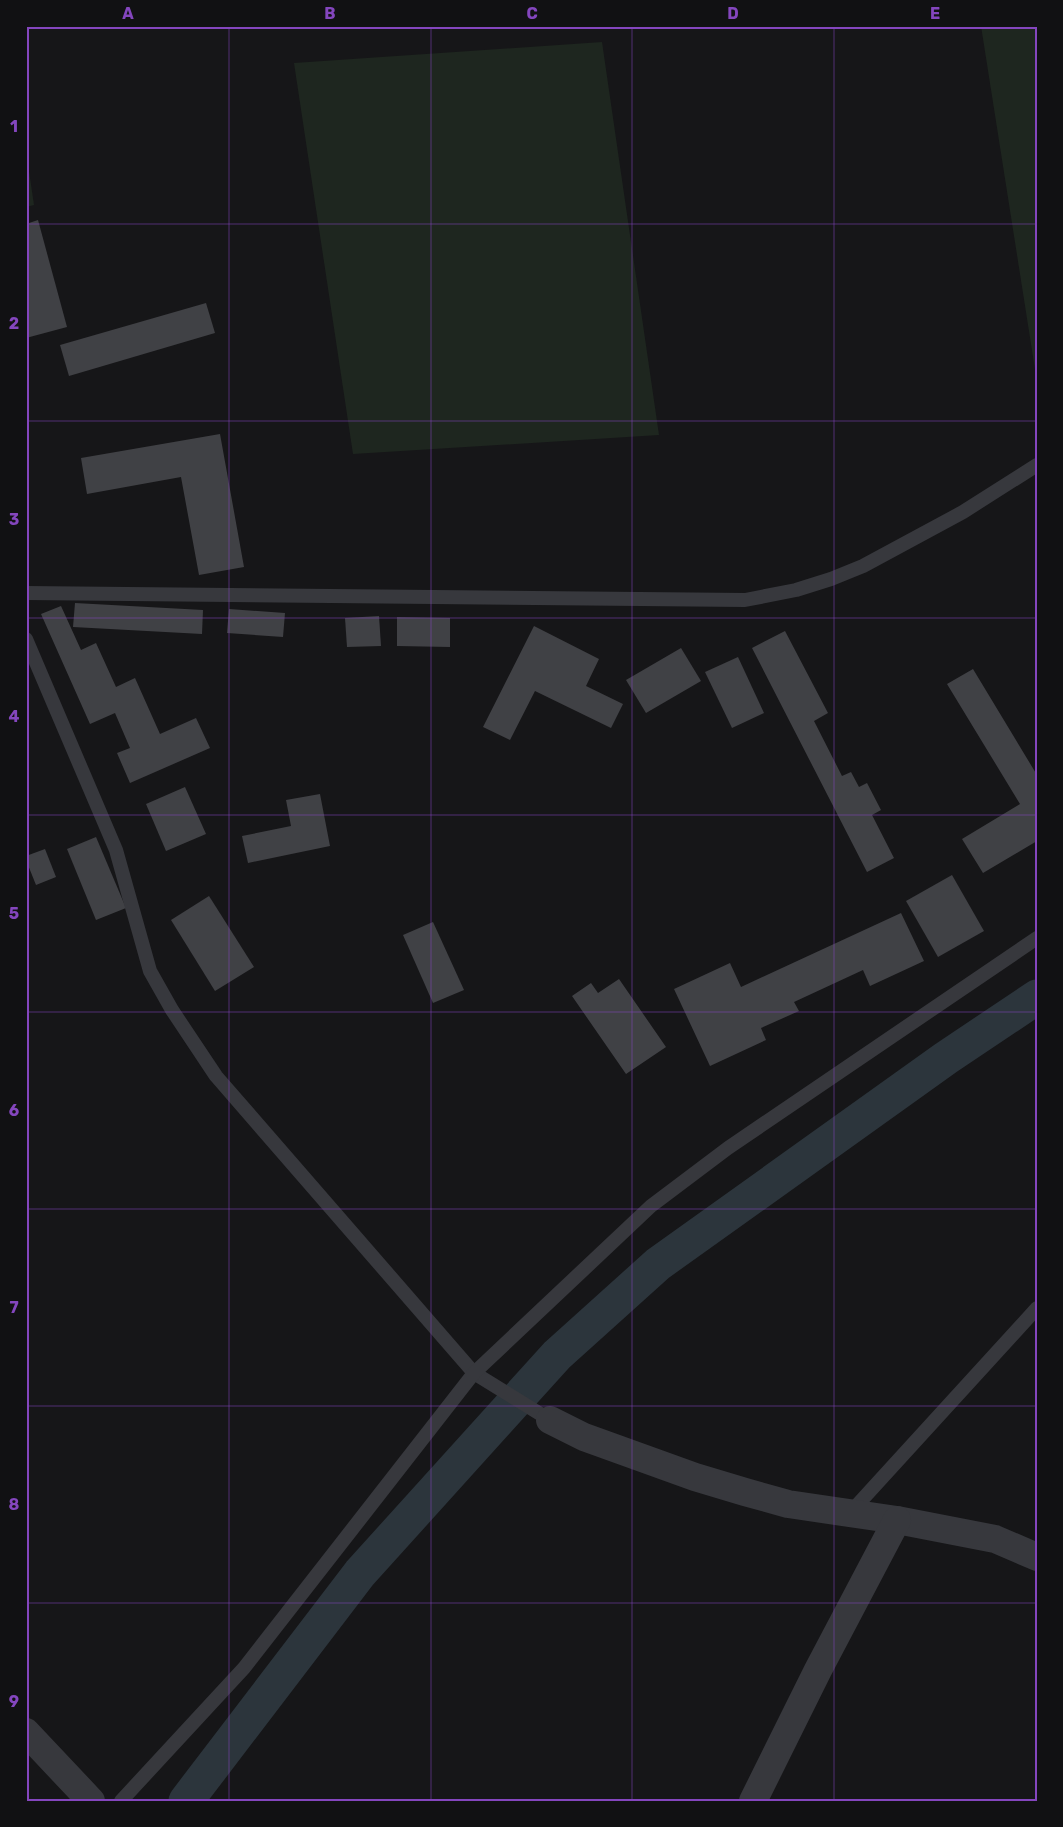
<svg xmlns="http://www.w3.org/2000/svg" width="1063" height="1827" font-family="Rubik,sans-serif">
  <rect width="100%" height="100%" fill="#161618"/>
  <g fill="#1e261f">
    <path d="M 981,26 L 1037,26 L 1037,382 Z"/>
    <path d="M 602,42 L 659,435 L 353,454 L 294,63 Z"/>
    <path d="M 26,151 L 34,205 L 26,207 Z"/>
  </g>
  <g fill="none" stroke-linecap="round" stroke-linejoin="round">
    <path stroke="#2c353c" stroke-width="35" d="M 186,1801 L 360,1573 L 557,1355 L 658,1264 L 946,1058 L 1037,997"/>
  </g>
  <g fill="#404145">
    <path d="M 38,220 L 67,327 L 26,338 L 26,224 Z"/>
    <path d="M 206,303 L 215,333 L 69,376 L 60,345 Z"/>
    <path d="M 220,434 L 244,567 L 199,575 L 181,477 L 87,494 L 81,458 Z"/>
    <path d="M 75,603 L 203,610 L 202,634 L 73,627 Z"/>
    <path d="M 61,606 L 81,650 L 96,643 L 116,687 L 135,678 L 160,734 L 196,718 L 210,748 L 130,783 L 117,753 L 130,748 L 115,713 L 90,724 L 41,614 Z"/>
    <path d="M 229,609 L 285,613 L 283,637 L 227,633 Z"/>
    <path d="M 379,616 L 381,646 L 347,647 L 345,618 Z"/>
    <path d="M 397,617 L 450,618 L 450,647 L 397,646 Z"/>
    <path d="M 534,626 L 599,659 L 586,686 L 623,704 L 611,728 L 535,691 L 510,740 L 483,727 Z"/>
    <path d="M 785,631 L 828,713 L 814,721 L 842,776 L 851,772 L 859,787 L 867,783 L 881,810 L 872,815 L 894,858 L 867,872 L 752,648 Z"/>
    <path d="M 681,648 L 701,681 L 646,713 L 626,680 Z"/>
    <path d="M 738,657 L 764,713 L 732,728 L 705,672 Z"/>
    <path d="M 973,669 L 1037,775 L 1037,841 L 983,873 L 962,839 L 1020,804 L 947,684 Z"/>
    <path d="M 185,787 L 206,834 L 166,851 L 146,804 Z"/>
    <path d="M 320,794 L 330,846 L 248,863 L 242,836 L 291,826 L 286,800 Z"/>
    <path d="M 96,837 L 126,908 L 96,920 L 67,849 Z"/>
    <path d="M 45,849 L 56,877 L 36,885 L 26,860 L 26,856 Z"/>
    <path d="M 952,875 L 984,931 L 938,957 L 906,901 Z"/>
    <path d="M 209,896 L 254,967 L 215,991 L 171,920 Z"/>
    <path d="M 901,913 L 924,961 L 870,986 L 863,970 L 794,1002 L 799,1011 L 761,1028 L 766,1040 L 710,1066 L 674,989 L 730,963 L 741,987 Z"/>
    <path d="M 433,922 L 464,990 L 433,1003 L 403,935 Z"/>
    <path d="M 619,979 L 666,1047 L 626,1074 L 572,996 L 591,983 L 598,993 Z"/>
  </g>
  <g fill="none" stroke-linecap="round" stroke-linejoin="round">
    <g stroke="#37383d" stroke-width="14">
      <path d="M 26,593 L 745,600 L 796,590 L 831,579 L 863,566 L 963,512 L 1037,465"/>
      <path d="M 26,639 L 116,850 L 150,971 L 172,1010 L 216,1076 L 474,1373 L 550,1420"/>
      <path d="M 849,1514 L 1037,1308"/>
      <path d="M 121,1801 L 244,1668 L 474,1373 L 651,1206 L 728,1148 L 1037,938"/>
    </g>
    <g stroke="#37383d" stroke-width="28">
      <path d="M 550,1420 L 584,1437 L 695,1477 L 745,1492 L 788,1504 L 897,1520 L 995,1539 L 1037,1557"/>
      <path d="M 26,1732 L 91,1801"/>
      <path d="M 753,1801 L 818,1670 L 897,1520"/>
    </g>
  </g>
  <path fill="none" stroke="#8446be" stroke-width="1" stroke-opacity="0.55" d="M 229,26 L 229,1801M 431,26 L 431,1801M 632,26 L 632,1801M 834,26 L 834,1801M 26,224 L 1037,224M 26,421 L 1037,421M 26,618 L 1037,618M 26,815 L 1037,815M 26,1012 L 1037,1012M 26,1209 L 1037,1209M 26,1406 L 1037,1406M 26,1603 L 1037,1603"/>
  <rect width="1063" height="1827" fill="none" stroke="#111113" stroke-width="55"/>
  <rect x="28" y="28" width="1008" height="1772" fill="none" stroke="#8446be" stroke-width="2"/>
  <g font-size="16" text-anchor="middle" font-weight="bold" fill="#8446be">
    <text x="128" y="19">A</text>
    <text x="330" y="19">B</text>
    <text x="532" y="19">C</text>
    <text x="733" y="19">D</text>
    <text x="935" y="19">E</text>
    <text x="14" y="132">1</text>
    <text x="14" y="329">2</text>
    <text x="14" y="525">3</text>
    <text x="14" y="722">4</text>
    <text x="14" y="919">5</text>
    <text x="14" y="1116">6</text>
    <text x="14" y="1313">7</text>
    <text x="14" y="1510">8</text>
    <text x="14" y="1707">9</text>
  </g>
</svg>
